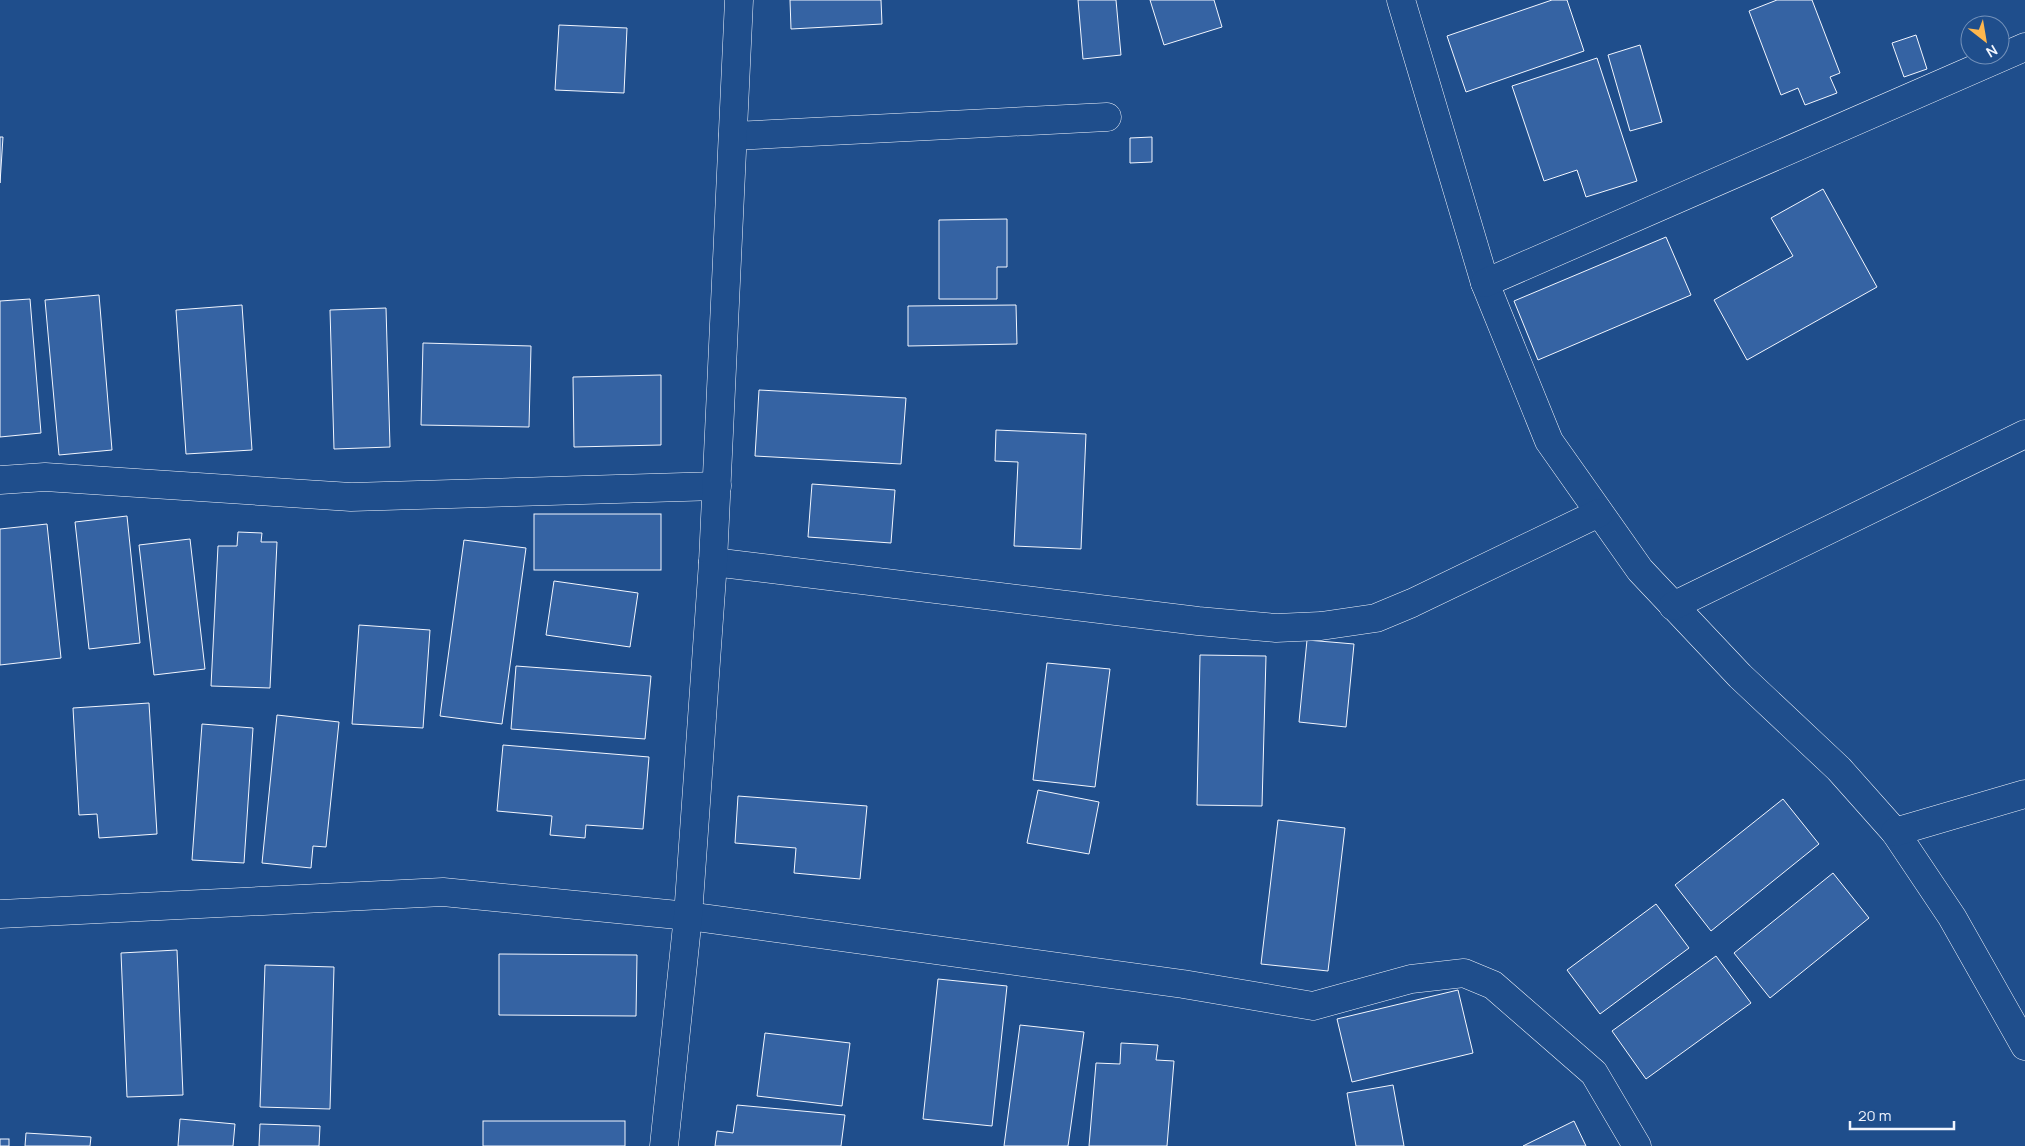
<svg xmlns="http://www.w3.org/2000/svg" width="2025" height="1146" font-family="Manrope,sans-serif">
  <rect width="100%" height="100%" fill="#1f4e8c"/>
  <g fill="#3563a3" stroke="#f2f6ff">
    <path d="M 790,0 L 881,0 L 882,24 L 791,29 Z"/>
    <path d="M 1078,0 L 1116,0 L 1121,55 L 1083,59 Z"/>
    <path d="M 1150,0 L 1214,0 L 1222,27 L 1164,45 Z"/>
    <path d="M 1552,0 L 1567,0 L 1584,51 L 1466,92 L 1447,36 Z"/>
    <path d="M 1777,0 L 1812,0 L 1840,73 L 1830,77 L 1837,93 L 1805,105 L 1798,88 L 1781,95 L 1749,11 Z"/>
    <path d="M 559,25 L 627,28 L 624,93 L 555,90 Z"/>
    <path d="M 1916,35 L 1927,69 L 1904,77 L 1892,43 Z"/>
    <path d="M 1640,45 L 1662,122 L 1630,131 L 1608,55 Z"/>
    <path d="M 1597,58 L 1637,181 L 1586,197 L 1577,170 L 1544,181 L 1512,86 Z"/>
    <path d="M 0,137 L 3,137 L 0,183 Z"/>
    <path d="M 1152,137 L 1152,162 L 1130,163 L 1130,138 Z"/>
    <path d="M 1823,189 L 1877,287 L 1747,360 L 1714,300 L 1793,256 L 1771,218 Z"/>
    <path d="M 1007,219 L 1007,267 L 997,267 L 997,299 L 939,299 L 939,220 Z"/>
    <path d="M 1666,237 L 1691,295 L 1538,360 L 1514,301 Z"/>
    <path d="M 99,295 L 112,450 L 59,455 L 45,300 Z"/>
    <path d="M 30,299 L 41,433 L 0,437 L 0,301 Z"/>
    <path d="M 242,305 L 252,450 L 186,454 L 176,310 Z"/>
    <path d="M 1016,305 L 1017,344 L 908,346 L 908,306 Z"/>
    <path d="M 386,308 L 390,447 L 334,449 L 330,310 Z"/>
    <path d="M 423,343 L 531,346 L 529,427 L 421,425 Z"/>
    <path d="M 661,375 L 661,445 L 574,447 L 573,377 Z"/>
    <path d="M 759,390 L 906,398 L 901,464 L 755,456 Z"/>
    <path d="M 996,430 L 1086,434 L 1081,549 L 1014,546 L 1018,462 L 995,461 Z"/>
    <path d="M 812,484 L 895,490 L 891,543 L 808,537 Z"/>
    <rect x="534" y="514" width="127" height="56"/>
    <path d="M 127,516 L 140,643 L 89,649 L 75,522 Z"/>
    <path d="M 47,524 L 61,658 L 0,665 L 0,529 Z"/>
    <path d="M 238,532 L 262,533 L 261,542 L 277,542 L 270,688 L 211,686 L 218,546 L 237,546 Z"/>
    <path d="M 190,539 L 205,669 L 154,675 L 139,545 Z"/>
    <path d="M 464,540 L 526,548 L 502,724 L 440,716 Z"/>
    <path d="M 554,581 L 638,593 L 630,647 L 546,635 Z"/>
    <path d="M 359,625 L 430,630 L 423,728 L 352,724 Z"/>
    <path d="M 1307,640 L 1354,644 L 1346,727 L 1299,722 Z"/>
    <path d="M 1200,655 L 1266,656 L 1262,806 L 1197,805 Z"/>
    <path d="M 1047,663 L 1110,669 L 1095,787 L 1033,780 Z"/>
    <path d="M 516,666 L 651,676 L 645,739 L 511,729 Z"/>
    <path d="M 149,703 L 157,834 L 99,838 L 97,814 L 79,815 L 73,708 Z"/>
    <path d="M 277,715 L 339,722 L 326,847 L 313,846 L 311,868 L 262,863 Z"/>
    <path d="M 202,724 L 253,728 L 244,863 L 192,860 Z"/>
    <path d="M 503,745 L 649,757 L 643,829 L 586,825 L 585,838 L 550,835 L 552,816 L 497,811 Z"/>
    <path d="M 1038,790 L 1099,802 L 1089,854 L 1027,843 Z"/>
    <path d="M 738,796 L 867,806 L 860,879 L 794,873 L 796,848 L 735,843 Z"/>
    <path d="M 1783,799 L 1819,844 L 1711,931 L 1675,885 Z"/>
    <path d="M 1278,820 L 1345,828 L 1328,971 L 1261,964 Z"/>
    <path d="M 1833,873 L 1869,918 L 1770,998 L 1734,953 Z"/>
    <path d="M 1656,904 L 1689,948 L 1600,1014 L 1567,970 Z"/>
    <path d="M 177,950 L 183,1095 L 127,1097 L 121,953 Z"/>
    <path d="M 499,954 L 637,955 L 636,1016 L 499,1015 Z"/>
    <path d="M 1716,956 L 1751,1003 L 1646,1079 L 1612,1031 Z"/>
    <path d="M 265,965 L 334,967 L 330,1109 L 260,1107 Z"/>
    <path d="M 938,979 L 1007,986 L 992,1126 L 923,1119 Z"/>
    <path d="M 1458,990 L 1473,1053 L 1352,1082 L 1337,1019 Z"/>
    <path d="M 1020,1025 L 1084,1032 L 1068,1146 L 1004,1146 Z"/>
    <path d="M 765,1033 L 850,1043 L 842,1106 L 757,1096 Z"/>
    <path d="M 1121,1043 L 1158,1045 L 1156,1060 L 1174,1061 L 1167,1146 L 1089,1146 L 1096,1063 L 1120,1064 Z"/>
    <path d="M 1393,1085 L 1404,1146 L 1356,1146 L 1347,1093 Z"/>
    <path d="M 737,1105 L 845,1115 L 841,1146 L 715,1146 L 717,1131 L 733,1133 Z"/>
    <path d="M 180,1119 L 235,1124 L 233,1146 L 178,1146 Z"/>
    <rect x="483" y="1121" width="142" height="25"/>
    <path d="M 1574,1121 L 1586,1146 L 1523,1146 Z"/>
    <path d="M 260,1124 L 320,1126 L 319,1146 L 259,1146 Z"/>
    <path d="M 26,1133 L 91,1137 L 90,1146 L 25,1146 Z"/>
    <rect x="0" y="1139" width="9" height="7"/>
  </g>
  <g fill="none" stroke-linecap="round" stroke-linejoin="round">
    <defs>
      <g id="street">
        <path d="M 1401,0 L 1485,283 L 1549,441 L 1640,570 L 1740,676 L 1839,769 L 1895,832 L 1952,917 L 2025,1046"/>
        <path d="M 733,136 L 1107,117"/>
        <path d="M 1485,283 L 2025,47"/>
        <path d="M 0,480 L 45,477 L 351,497 L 717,486"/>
        <path d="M 713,562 L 1198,621 L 1276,628 L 1321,626 L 1376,618 L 1412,603 L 1599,513"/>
        <path d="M 1673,606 L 2025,434"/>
        <path d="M 1895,832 L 2025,794"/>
        <path d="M 0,914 L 443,892 L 688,916 L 1183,984 L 1313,1006 L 1411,979 L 1464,973 L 1493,985 L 1594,1073 L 1637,1146"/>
        <path d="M 664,1146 L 688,916 L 713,562 L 739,0"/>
      </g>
    </defs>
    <use href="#street" stroke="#f2f6ff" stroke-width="29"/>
    <use href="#street" stroke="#1f4e8c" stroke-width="28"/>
  </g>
  <g transform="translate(1985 40) rotate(149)"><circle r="24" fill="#1f4e8c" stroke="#7391ba"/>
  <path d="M0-4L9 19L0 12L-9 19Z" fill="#ffb74d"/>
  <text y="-8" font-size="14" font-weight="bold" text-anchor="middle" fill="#f2f6ff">N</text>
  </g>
  <path d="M1850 1121v8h104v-8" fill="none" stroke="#f2f6ff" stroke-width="2.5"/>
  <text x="1858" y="1121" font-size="15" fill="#f2f6ff" stroke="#1f4e8c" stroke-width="4" paint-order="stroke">20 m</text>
</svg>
